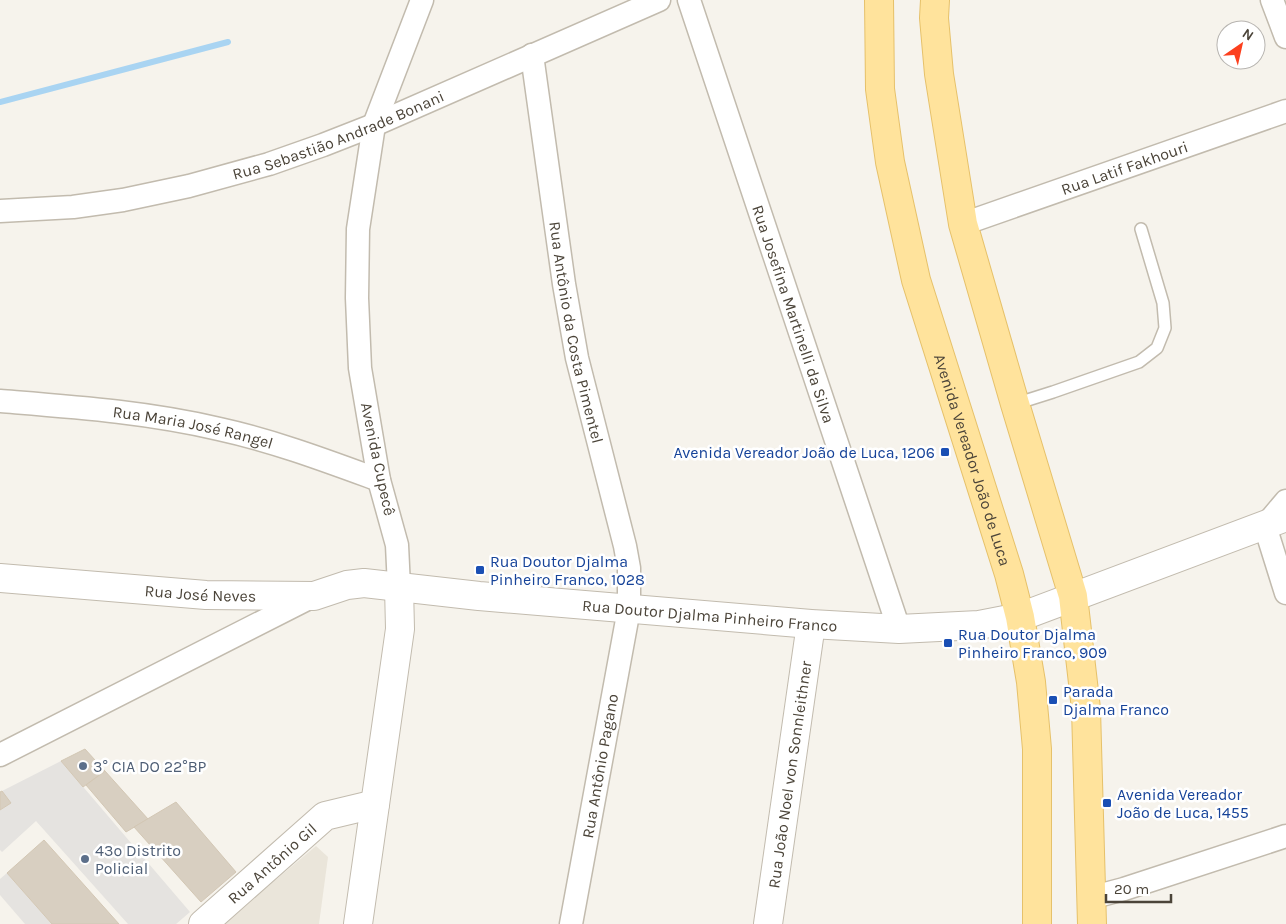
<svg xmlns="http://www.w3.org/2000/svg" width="1286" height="924" font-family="Karla,sans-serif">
  <rect width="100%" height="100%" fill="#f6f3ec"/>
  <path fill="#eae5da" d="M 316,846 L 328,857 L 319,924 L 223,924 Z"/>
  <g fill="#e5e3e0">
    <path d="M 61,761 L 190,912 L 176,924 L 128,924 L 36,821 L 2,852 L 0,850 L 0,810 L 11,803 L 2,791 Z"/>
    <path d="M 7,873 L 52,924 L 25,924 L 0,895 L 0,879 Z"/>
  </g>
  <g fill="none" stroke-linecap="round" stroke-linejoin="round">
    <path stroke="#a9d4f2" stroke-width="6" d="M 0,102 L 228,42"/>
  </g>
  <g fill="#d8cfc1" stroke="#d3c7b4">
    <path d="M 85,749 L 105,771 L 83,787 L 61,761 Z"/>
    <path d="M 105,771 L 148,819 L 126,832 L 86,785 Z"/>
    <path d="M 2,791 L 11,803 L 0,810 L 0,792 Z"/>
    <path d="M 176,802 L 236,872 L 201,902 L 134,827 Z"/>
    <path d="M 44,840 L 119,924 L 52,924 L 7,873 Z"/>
  </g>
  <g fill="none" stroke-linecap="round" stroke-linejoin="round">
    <defs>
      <path id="service" d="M 1015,404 L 1053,392 L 1139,362 L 1157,348 L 1165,328 L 1163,303 L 1141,229"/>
      <g id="minor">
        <path id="s1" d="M 689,0 L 899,629"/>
        <path d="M 1272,0 L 1286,37"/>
        <path id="s2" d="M 532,55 L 564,284 L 577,358 L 625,546 L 629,568 L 629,609 L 571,924"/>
        <path id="s3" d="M 0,211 L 73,207 L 123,200 L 189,186 L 269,164 L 323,145 L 374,125 L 659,0"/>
        <path id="s4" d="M 963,224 L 1286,111"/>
        <path id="s5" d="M 0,401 C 74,407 147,412 219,429 C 274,441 327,461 379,480"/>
        <path d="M 1286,501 L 1265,526 L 1286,593"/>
        <path d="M 399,587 L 397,545 L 379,480 L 360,368 L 357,298 L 358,229 L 374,125 L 422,0"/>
        <path d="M 0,755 L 313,596"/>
        <path d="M 1090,898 L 1124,889 L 1286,836"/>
      </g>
      <g id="tertiary">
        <path id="s6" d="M 0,578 L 206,595 L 314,596 L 347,585 L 364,583 L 479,596 L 811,624 L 899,629 L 979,625 L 1020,617 L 1286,517"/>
        <path id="s7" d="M 203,924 L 325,816 L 375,804"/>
        <path d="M 358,924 L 400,629 L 399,587"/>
        <path id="s8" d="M 768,924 L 811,624"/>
      </g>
      <g id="primary">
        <path id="s9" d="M 879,0 L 880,89 L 890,162 L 916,280 L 1009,574 L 1020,617 L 1031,682 L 1037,749 L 1037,924"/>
        <path d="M 935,0 L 934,18 L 939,74 L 963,224 L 1015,404 L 1073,596 L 1086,709 L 1092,924"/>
      </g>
    </defs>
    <use href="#service" stroke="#c2bbae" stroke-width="14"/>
    <use href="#minor" stroke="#c2bbae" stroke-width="25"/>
    <use href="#tertiary" stroke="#c2bbae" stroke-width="30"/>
    <use href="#primary" stroke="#e6c16a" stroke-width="30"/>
    <use href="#service" stroke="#fff" stroke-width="11"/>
    <use href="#minor" stroke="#fff" stroke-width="22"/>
    <use href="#tertiary" stroke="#fff" stroke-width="28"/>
    <use href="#primary" stroke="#ffe39c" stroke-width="28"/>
  </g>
  <g fill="#1a4fb4" stroke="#fff" stroke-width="2">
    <rect x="940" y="447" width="10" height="10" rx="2.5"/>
    <rect x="475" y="565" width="10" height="10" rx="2.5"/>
    <rect x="943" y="638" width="10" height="10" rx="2.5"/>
    <rect x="1048" y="695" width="10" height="10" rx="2.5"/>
    <rect x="1102" y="798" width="10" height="10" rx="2.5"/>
  </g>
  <g fill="#5c6f8a" stroke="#fff" stroke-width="2">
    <circle cx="83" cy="766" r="5"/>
    <circle cx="85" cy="859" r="5"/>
  </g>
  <g text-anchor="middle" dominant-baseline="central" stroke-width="5" stroke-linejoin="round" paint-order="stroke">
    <g font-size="16" fill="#4b4439" stroke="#fff">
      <text stroke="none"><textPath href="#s3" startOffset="349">Rua Sebastião Andrade Bonani</textPath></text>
      <text stroke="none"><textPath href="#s4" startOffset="171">Rua Latif Fakhouri</textPath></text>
      <text stroke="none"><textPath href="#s1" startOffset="331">Rua Josefina Martinelli da Silva</textPath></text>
      <text stroke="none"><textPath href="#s2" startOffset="281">Rua Antônio da Costa Pimentel</textPath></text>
      <text stroke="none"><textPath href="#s5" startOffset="195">Rua Maria José Rangel</textPath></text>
      <text transform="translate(378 459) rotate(78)">Avenida Cupecê</text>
      <text stroke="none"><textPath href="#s9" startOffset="472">Avenida Vereador João de Luca</textPath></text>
      <text stroke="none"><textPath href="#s6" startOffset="201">Rua José Neves</textPath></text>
      <text stroke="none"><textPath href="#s6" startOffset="714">Rua Doutor Djalma Pinheiro Franco</textPath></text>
      <text transform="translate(600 766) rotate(-80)">Rua Antônio Pagano</text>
      <text stroke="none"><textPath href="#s8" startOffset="151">Rua João Noel von Sonnleithner</textPath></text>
      <text stroke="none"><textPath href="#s7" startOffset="92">Rua Antônio Gil</textPath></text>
    </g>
    <g font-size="16" fill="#164399" stroke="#fff" text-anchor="start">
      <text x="935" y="452" text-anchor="end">Avenida Vereador João de Luca, 1206</text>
      <text x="490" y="561">Rua Doutor Djalma<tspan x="490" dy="18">Pinheiro Franco, 1028</tspan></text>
      <text x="958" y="634">Rua Doutor Djalma<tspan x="958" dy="18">Pinheiro Franco, 909</tspan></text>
      <text x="1063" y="691">Parada<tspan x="1063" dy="18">Djalma Franco</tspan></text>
      <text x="1117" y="794">Avenida Vereador<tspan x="1117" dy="18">João de Luca, 1455</tspan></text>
    </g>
    <g font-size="16" fill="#4e5e75" stroke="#fff" text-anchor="start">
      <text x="93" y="766">3° CIA DO 22°BP</text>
      <text x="95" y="850">43º Distrito<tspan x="95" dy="18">Policial</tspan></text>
    </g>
  </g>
  <g transform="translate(1241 45) rotate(34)"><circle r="24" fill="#ffffff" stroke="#b7b4b0"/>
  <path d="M0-4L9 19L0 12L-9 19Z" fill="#fc3f1d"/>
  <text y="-8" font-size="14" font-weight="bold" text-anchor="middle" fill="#4b4439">N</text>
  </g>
  <path d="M1106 894v8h65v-8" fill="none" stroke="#4b4439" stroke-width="2.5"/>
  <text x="1114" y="894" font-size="15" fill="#4b4439" stroke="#ffffff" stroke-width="4" paint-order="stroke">20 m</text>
</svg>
